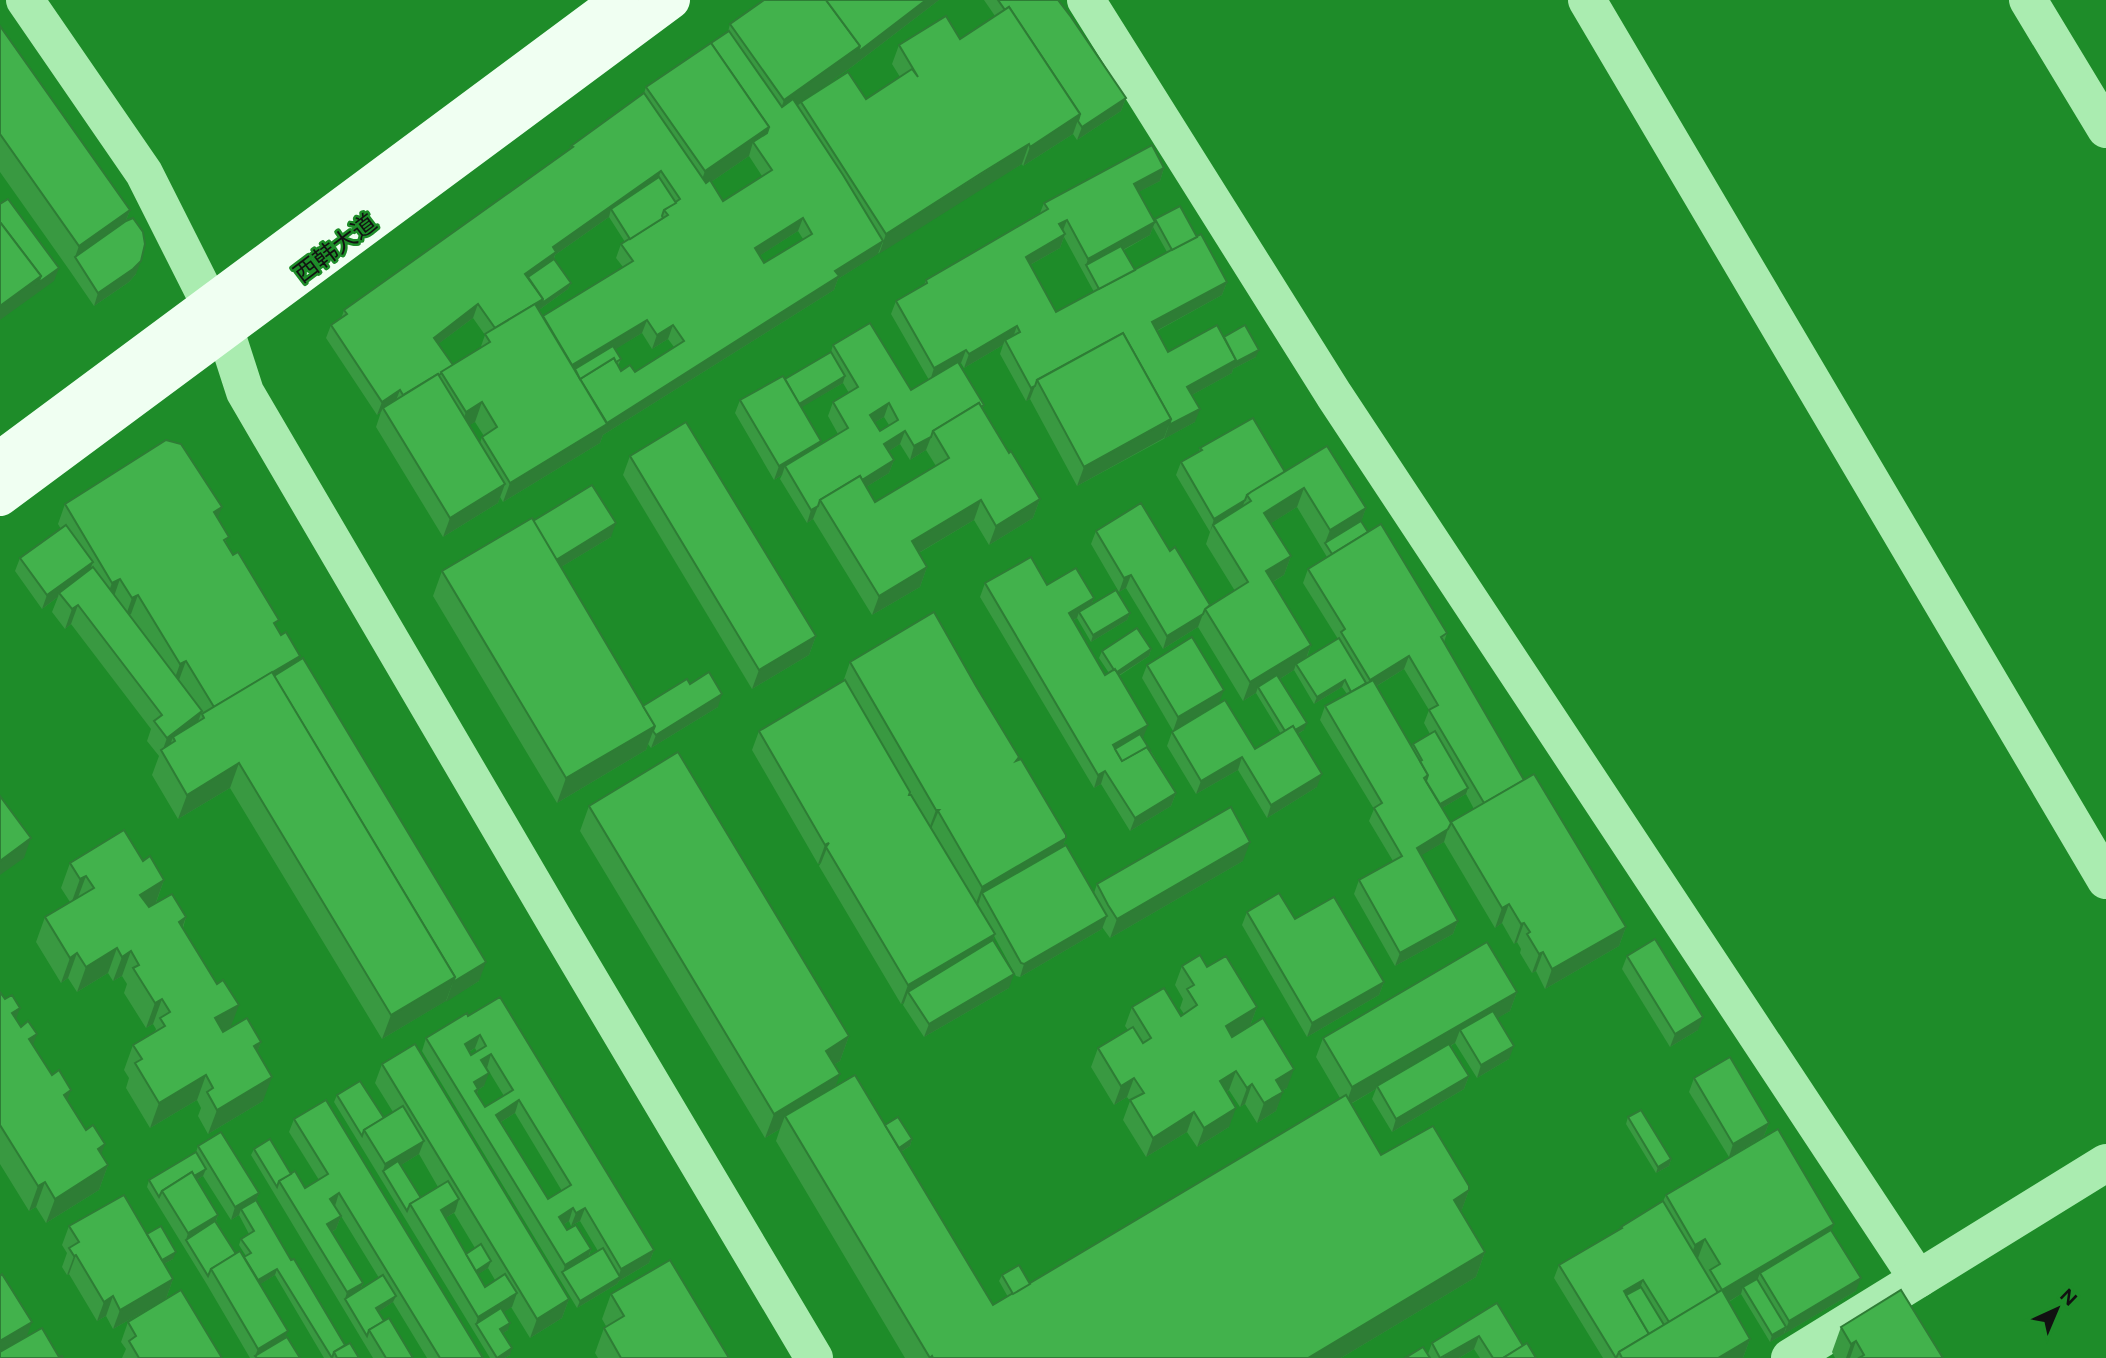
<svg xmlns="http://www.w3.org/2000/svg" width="2106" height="1358" font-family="Figtree,'Noto Sans SC',sans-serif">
  <rect width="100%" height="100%" fill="#1e8c29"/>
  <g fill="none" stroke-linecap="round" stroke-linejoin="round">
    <g stroke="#aaecb0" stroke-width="38">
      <path d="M 25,0 L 144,173 L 210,304 L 225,330 L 245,392 L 560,930 L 814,1358"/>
      <path d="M 1086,0 L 1334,395 L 1918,1279"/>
      <path d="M 1587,0 L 2106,880"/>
      <path d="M 2028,0 L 2106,129"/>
      <path d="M 1790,1358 L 2106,1163"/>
    </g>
    <g stroke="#f0fff2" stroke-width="38">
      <path d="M 0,460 L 620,0"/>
      <path d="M 0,497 L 671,0"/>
    </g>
  </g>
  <g fill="#399941" fill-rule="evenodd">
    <path d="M 939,0 L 853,66 L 817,91 L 866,99 L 900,77 L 892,64 L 899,45 L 960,39 L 995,16 L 984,0 L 1058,0 L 1126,98 L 1121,111 L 1077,140 L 1073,134 L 1023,166 L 1022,164 L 973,193 L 838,279 L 834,290 L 603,435 L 600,443 L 503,502 L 500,497 L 498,503 L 443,537 L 376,427 L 381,412 L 377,415 L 326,338 L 331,325 L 341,319 L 344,310 L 570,149 L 571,146 L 644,93 L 646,87 L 728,32 L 730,24 ZM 749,156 L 762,176 L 723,201 L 711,182 ZM 609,217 L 625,242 L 621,244 L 616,258 L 623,267 L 543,316 L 539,310 L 568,289 L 571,283 L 554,259 L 555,255 ZM 798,231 L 803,239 L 764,263 L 759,256 ZM 473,318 L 485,335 L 480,349 L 453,365 L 438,344 ZM 642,333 L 652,349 L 668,339 L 674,347 L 635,372 L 621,371 L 618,366 L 621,359 L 615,349 ZM 475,422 L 484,436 L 482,437 L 480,443 L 469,425 Z"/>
    <path d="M 0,26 L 130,210 L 126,221 L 136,274 L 129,282 L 94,306 L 70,271 L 0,172 Z"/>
    <path d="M 1164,168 L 1160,181 L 1138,192 L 1155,221 L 1155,219 L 1197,237 L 1227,282 L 1222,295 L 1157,331 L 1168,352 L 1224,337 L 1256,357 L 1233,369 L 1232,373 L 1192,395 L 1195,422 L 1077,486 L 1030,399 L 1026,401 L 1000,354 L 1003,345 L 964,368 L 961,363 L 959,364 L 984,405 L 982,409 L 1009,453 L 1040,499 L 1033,518 L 989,545 L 974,520 L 919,553 L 927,567 L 920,587 L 872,615 L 813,519 L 807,523 L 780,479 L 782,475 L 774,480 L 735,413 L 740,400 L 785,379 L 831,352 L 833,345 L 911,390 L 929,380 L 891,314 L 896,301 L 924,285 L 926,280 L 1040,213 L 1044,203 ZM 1153,227 L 1167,252 L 1135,270 L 1124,250 L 1150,235 ZM 1064,237 L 1094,292 L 1056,312 L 1030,265 L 1060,248 ZM 843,383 L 849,393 L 833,402 L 828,416 L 838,434 L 820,445 L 801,407 ZM 884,417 L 889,425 L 880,431 L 875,422 ZM 900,444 L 910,460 L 926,450 L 936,466 L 875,502 L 866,487 L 889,473 L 894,460 L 889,451 Z"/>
    <path d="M 1200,448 L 1285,472 L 1366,508 L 1361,521 L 1368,532 L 1447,633 L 1444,642 L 1524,780 L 1626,927 L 1619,946 L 1545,989 L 1536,971 L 1532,973 L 1520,953 L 1521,949 L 1517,942 L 1514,944 L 1502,923 L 1495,928 L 1444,842 L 1421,855 L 1458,921 L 1453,934 L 1395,966 L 1354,894 L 1359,880 L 1393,861 L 1369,821 L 1374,809 L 1320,720 L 1325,706 L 1347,694 L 1342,687 L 1314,704 L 1294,670 L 1280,679 L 1304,730 L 1298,734 L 1317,787 L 1267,818 L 1238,770 L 1196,794 L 1167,746 L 1172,732 L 1255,749 L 1281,734 L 1256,693 L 1243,701 L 1198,627 L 1163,649 L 1126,588 L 1119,592 L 1091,544 L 1096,531 L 1170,551 L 1210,605 L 1235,591 L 1206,544 L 1210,532 L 1176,475 L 1181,462 L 1199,452 ZM 1297,507 L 1327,557 L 1308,569 L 1303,583 L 1338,639 L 1307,657 L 1311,645 L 1273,582 L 1284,575 L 1291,556 L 1271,523 ZM 1404,669 L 1429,710 L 1424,723 L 1430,734 L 1413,744 L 1412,747 L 1377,686 ZM 1466,794 L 1474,809 L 1451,823 L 1442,808 Z"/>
    <path d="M 630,456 L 816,636 L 809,655 L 752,689 L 623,475 Z"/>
    <path d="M 65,504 L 218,519 L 227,544 L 276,627 L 299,661 L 479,981 L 382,1039 L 230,788 L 178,819 L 152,775 L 159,756 L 147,741 L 151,729 L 71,624 L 65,629 L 52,612 L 58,597 L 42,609 L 15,571 L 20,558 L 61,529 L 58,524 Z"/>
    <path d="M 533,521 L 611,537 L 561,567 L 643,706 L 690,684 L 718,707 L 651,748 L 648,744 L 646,750 L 557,803 L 433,596 L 442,571 Z"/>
    <path d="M 985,583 L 1047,585 L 1094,598 L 1091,605 L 1130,613 L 1127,620 L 1091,642 L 1077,618 L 1073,621 L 1105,675 L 1109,673 L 1099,658 L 1102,651 L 1151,649 L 1149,656 L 1119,676 L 1143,738 L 1176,793 L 1171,806 L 1130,831 L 1101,784 L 1094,788 L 980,597 Z"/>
    <path d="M 850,662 L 1018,760 L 1066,838 L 1063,846 L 1094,893 L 1097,884 L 1243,861 L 1110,938 L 1102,927 L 1102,929 L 1020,977 L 1016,976 L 994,936 L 993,940 L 1009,988 L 924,1037 L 903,1005 L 904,1003 L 901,1004 L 819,866 L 821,863 L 818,864 L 752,750 L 759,731 L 843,682 Z"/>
    <path d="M 1147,665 L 1219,703 L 1173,731 L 1142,678 Z"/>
    <path d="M 589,806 L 849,1036 L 840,1061 L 835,1064 L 836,1086 L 885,1125 L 912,1139 L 910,1146 L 901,1152 L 993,1305 L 1008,1297 L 999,1281 L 1002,1275 L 1030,1284 L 1340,1098 L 1316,1057 L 1323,1038 L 1517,992 L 1510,1011 L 1497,1018 L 1509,1059 L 1477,1078 L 1455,1043 L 1451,1046 L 1469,1076 L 1464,1089 L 1392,1132 L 1372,1099 L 1376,1089 L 1351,1104 L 1381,1155 L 1469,1190 L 1461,1212 L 1485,1252 L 1476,1277 L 1341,1358 L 905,1358 L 776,1141 L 780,1129 L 765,1138 L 580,831 Z"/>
    <path d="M 143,861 L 164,880 L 156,903 L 186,917 L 183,928 L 230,1027 L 261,1042 L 257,1052 L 263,1101 L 208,1134 L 198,1116 L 201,1108 L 197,1100 L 150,1128 L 126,1088 L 129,1078 L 124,1070 L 133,1045 L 155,1032 L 156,1029 L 153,1024 L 146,1028 L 124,993 L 127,984 L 122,976 L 113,981 L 108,973 L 77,992 L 68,978 L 61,983 L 36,942 L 45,917 L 70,902 L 61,888 L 70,863 Z"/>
    <path d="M 1247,912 L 1295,919 L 1384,982 L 1379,995 L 1307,1037 L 1242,925 Z"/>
    <path d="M 1627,956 L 1698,1030 L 1670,1047 L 1622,969 Z"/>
    <path d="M 1182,966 L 1207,967 L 1257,1007 L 1250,1026 L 1287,1088 L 1282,1091 L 1276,1111 L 1257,1123 L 1245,1104 L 1240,1107 L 1229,1090 L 1227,1092 L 1229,1127 L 1197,1147 L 1187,1132 L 1146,1157 L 1123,1120 L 1130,1101 L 1127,1097 L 1114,1105 L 1091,1067 L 1098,1048 L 1128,1030 L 1125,1026 L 1132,1007 L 1181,1016 L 1184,1014 L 1180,1008 L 1183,999 L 1175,985 Z"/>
    <path d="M 0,992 L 16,1019 L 108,1165 L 99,1190 L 46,1223 L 36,1207 L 29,1211 L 0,1164 Z"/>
    <path d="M 467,1013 L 654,1250 L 649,1263 L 619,1281 L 617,1284 L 577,1308 L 422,1051 L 426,1038 ZM 475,1048 L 477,1052 L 471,1055 L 469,1052 ZM 486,1068 L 487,1068 L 504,1096 L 485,1107 L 477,1094 L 478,1090 L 484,1086 ZM 515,1113 L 562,1191 L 548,1199 L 501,1122 ZM 569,1221 L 571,1226 L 580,1221 L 598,1251 L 589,1256 L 591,1249 L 567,1230 L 563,1225 Z"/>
    <path d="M 382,1064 L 569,1299 L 562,1318 L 530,1338 L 511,1307 L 503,1312 L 508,1330 L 503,1333 L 510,1355 L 505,1358 L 490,1358 L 334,1102 L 337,1095 L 384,1118 L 393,1112 L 375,1083 ZM 419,1154 L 438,1187 L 421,1198 L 401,1165 ZM 454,1213 L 475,1248 L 466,1254 L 445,1218 ZM 488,1268 L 495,1280 L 485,1287 L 478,1274 Z"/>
    <path d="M 1694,1078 L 1769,1123 L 1764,1136 L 1729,1157 L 1689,1092 Z"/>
    <path d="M 1628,1117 L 1671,1159 L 1669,1166 L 1656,1173 L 1626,1124 Z"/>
    <path d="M 294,1119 L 483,1358 L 427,1358 L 393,1302 L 378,1312 L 384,1321 L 413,1358 L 373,1358 L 251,1155 L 254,1149 L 291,1174 L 305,1188 L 319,1180 L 289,1132 ZM 341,1216 L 379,1278 L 361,1289 L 363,1283 L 332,1232 L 336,1229 Z"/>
    <path d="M 198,1146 L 259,1193 L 256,1200 L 291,1260 L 345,1345 L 359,1358 L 324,1358 L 275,1275 L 260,1284 L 286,1337 L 300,1358 L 250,1358 L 206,1283 L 147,1187 L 149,1180 L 196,1152 ZM 203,1176 L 231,1220 L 239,1215 L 249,1234 L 241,1239 L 239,1245 L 246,1256 L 244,1257 L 236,1254 L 216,1221 L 218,1215 L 196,1180 Z"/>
    <path d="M 1666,1195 L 1831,1230 L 1856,1291 L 1770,1342 L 1741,1294 L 1729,1302 L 1750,1339 L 1743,1358 L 1603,1358 L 1554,1278 L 1559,1265 L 1620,1229 L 1621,1227 L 1663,1201 Z"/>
    <path d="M 69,1226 L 147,1234 L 173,1259 L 164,1264 L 173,1279 L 166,1299 L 113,1329 L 106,1316 L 97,1321 L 69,1274 L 67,1275 L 62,1267 L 67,1253 L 62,1245 Z"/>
    <path d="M 611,1294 L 729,1358 L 598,1358 L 595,1353 L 604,1328 L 606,1326 L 602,1319 Z"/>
    <path d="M 1497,1303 L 1523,1346 L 1536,1358 L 1480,1358 L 1474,1349 L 1459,1358 L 1405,1358 L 1428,1354 L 1432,1343 Z"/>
    <path d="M 128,1322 L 222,1358 L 122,1358 L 126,1349 L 121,1342 Z"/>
    <path d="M 1841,1327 L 1943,1358 L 1835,1358 L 1832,1352 Z"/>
  </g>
  <g fill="#2e7d35">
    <path d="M 926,0 L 939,0 L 853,66 L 777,120 L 784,100 Z"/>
    <path d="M 1126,98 L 1121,111 L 1077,140 L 1082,127 Z"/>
    <path d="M 1080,114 L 1073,134 L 1023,166 L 1030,147 Z"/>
    <path d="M 769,127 L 762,146 L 753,142 L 749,156 L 698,191 L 705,171 Z"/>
    <path d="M 1029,144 L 1022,164 L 879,254 L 886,234 Z"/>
    <path d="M 1164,168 L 1160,181 L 1129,197 L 1134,184 Z"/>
    <path d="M 661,171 L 656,184 L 611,209 L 609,217 L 555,255 L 551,265 L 523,280 L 525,274 L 553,247 Z"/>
    <path d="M 130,210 L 121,234 L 75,257 L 79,246 Z"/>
    <path d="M 803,218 L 798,231 L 750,262 L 755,248 Z"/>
    <path d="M 1067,220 L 1062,233 L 1059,224 Z"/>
    <path d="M 1155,222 L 1150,235 L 1088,269 L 1086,265 L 1088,259 Z"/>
    <path d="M 1065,234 L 1060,248 L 1021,270 L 1026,257 Z"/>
    <path d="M 883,241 L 878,254 L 838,279 L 834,290 L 603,435 L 600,443 L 503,502 L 510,483 L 603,425 L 835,271 Z"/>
    <path d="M 141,261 L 136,274 L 129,282 L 94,306 L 98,293 Z"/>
    <path d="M 59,268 L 54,281 L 0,320 L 0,306 L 41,276 Z"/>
    <path d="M 1227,282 L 1222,295 L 1147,336 L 1152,322 Z"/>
    <path d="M 571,283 L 568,289 L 539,310 L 497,332 L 543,299 Z"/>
    <path d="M 478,304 L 473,318 L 429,351 L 434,338 Z"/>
    <path d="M 647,320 L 642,333 L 569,378 L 569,367 Z"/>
    <path d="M 673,325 L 668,339 L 652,349 L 657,335 Z"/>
    <path d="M 1017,326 L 1012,340 L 1005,340 L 1003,345 L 964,368 L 969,354 Z"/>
    <path d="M 966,350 L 961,363 L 930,381 L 934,368 Z"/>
    <path d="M 1259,350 L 1256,357 L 1233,369 L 1232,373 L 1183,400 L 1187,387 L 1236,360 Z"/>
    <path d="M 845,376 L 843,383 L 792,413 L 795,406 Z"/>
    <path d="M 1035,386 L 1030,399 L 1026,401 L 1031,388 Z"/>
    <path d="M 400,390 L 395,403 L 383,408 L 381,412 L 377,415 L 382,402 Z"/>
    <path d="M 482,402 L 475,422 L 459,432 L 466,412 Z"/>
    <path d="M 889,403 L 884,417 L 865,428 L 870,415 Z"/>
    <path d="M 1200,409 L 1195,422 L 1164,439 L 1169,425 Z"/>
    <path d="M 1171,419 L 1164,438 L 1077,486 L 1084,467 Z"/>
    <path d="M 905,431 L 900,444 L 880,457 L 884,444 Z"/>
    <path d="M 931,437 L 926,450 L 910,460 L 914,446 Z"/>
    <path d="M 821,441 L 817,455 L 785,466 L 782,475 L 774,480 L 779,466 Z"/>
    <path d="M 894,460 L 889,473 L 827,511 L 822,503 Z"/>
    <path d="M 505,484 L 498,503 L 443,537 L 450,518 Z"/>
    <path d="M 1304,488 L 1297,507 L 1257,532 L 1264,513 Z"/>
    <path d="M 1040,499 L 1033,518 L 989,545 L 996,526 Z"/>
    <path d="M 981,500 L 974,520 L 905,561 L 912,541 Z"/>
    <path d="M 1245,500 L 1240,514 L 1213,525 L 1210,532 L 1214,519 Z"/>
    <path d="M 818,506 L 813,519 L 807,523 L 811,510 Z"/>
    <path d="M 222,507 L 215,526 L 214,512 Z"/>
    <path d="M 1366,508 L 1359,528 L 1325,543 L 1330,530 Z"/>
    <path d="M 616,523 L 611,537 L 543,578 L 548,565 Z"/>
    <path d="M 1291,556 L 1284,575 L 1259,590 L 1266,571 Z"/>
    <path d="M 93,562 L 88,575 L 59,593 L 58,597 L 42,609 L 47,595 Z"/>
    <path d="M 927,567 L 920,587 L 872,615 L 879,596 Z"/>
    <path d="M 1131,575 L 1126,588 L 1119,592 L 1124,578 Z"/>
    <path d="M 120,579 L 113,599 L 105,602 L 112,583 Z"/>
    <path d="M 138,595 L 131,614 L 125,618 L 132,598 Z"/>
    <path d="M 1094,598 L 1089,611 L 1079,612 L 1077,618 L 1064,626 L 1069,613 Z"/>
    <path d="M 78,605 L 71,624 L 65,629 L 72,609 Z"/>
    <path d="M 1130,613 L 1127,620 L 1091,642 L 1093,635 Z"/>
    <path d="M 1203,614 L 1198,627 L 1163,649 L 1167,636 Z"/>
    <path d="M 816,636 L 809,655 L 752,689 L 759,670 Z"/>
    <path d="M 1311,645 L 1304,664 L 1296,664 L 1294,670 L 1261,691 L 1258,687 L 1256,693 L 1243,701 L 1250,682 Z"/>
    <path d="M 1151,649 L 1149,656 L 1113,679 L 1116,673 Z"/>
    <path d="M 300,656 L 293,675 L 214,708 Z"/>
    <path d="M 1409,656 L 1404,669 L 1351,702 L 1368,687 L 1370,680 Z"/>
    <path d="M 186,661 L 179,680 L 173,683 L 180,664 Z"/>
    <path d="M 1345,680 L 1342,687 L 1314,704 L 1317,697 Z"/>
    <path d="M 1224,690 L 1219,703 L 1173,731 L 1178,717 Z"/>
    <path d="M 722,694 L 718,707 L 651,748 L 656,735 Z"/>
    <path d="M 202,711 L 195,730 L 175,741 L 173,737 L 168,751 L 162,752 L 167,738 Z"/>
    <path d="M 1307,723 L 1304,730 L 1285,741 L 1287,735 Z"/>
    <path d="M 1148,725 L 1143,738 L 1111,752 L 1113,745 Z"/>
    <path d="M 655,726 L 646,750 L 557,803 L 566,778 Z"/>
    <path d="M 1242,757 L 1238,770 L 1196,794 L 1201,781 Z"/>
    <path d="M 239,763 L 230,788 L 178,819 L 187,795 Z"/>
    <path d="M 1105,771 L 1101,784 L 1094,788 L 1098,775 Z"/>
    <path d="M 1322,774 L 1317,787 L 1267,818 L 1271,805 Z"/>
    <path d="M 1468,788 L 1466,794 L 1432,814 L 1435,807 Z"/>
    <path d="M 1176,793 L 1171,806 L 1130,831 L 1135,818 Z"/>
    <path d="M 936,810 L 939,810 L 931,829 L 929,829 Z"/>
    <path d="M 1448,829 L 1444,842 L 1412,861 L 1417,848 Z"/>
    <path d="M 31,838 L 24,858 L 0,875 L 0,861 Z"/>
    <path d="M 1066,838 L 1059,858 L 982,893 L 978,905 L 975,906 L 982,887 Z"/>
    <path d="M 1250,842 L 1243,861 L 1110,938 L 1117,919 Z"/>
    <path d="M 829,843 L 821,863 L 818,864 L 825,845 Z"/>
    <path d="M 86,876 L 77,900 L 71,904 L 80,879 Z"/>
    <path d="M 164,880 L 155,905 L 131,919 L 140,895 Z"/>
    <path d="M 1509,904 L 1502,923 L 1495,928 L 1502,908 Z"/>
    <path d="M 1107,916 L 1102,929 L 1020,977 L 1024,964 Z"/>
    <path d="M 186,917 L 177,942 L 179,922 Z"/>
    <path d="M 1458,921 L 1453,934 L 1395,966 L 1400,953 Z"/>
    <path d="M 1524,923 L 1517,942 L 1514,944 L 1521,924 Z"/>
    <path d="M 1626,927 L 1619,946 L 1545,989 L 1552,969 Z"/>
    <path d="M 995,934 L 988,954 L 908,992 L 904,1003 L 901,1004 L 908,985 Z"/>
    <path d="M 117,948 L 108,973 L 77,992 L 86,967 Z"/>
    <path d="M 131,951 L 122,976 L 113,981 L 122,957 Z"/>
    <path d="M 1543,952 L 1536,971 L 1532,973 L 1539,954 Z"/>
    <path d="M 77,953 L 68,978 L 61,983 L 70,958 Z"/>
    <path d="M 486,962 L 479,981 L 446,1002 L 453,982 Z"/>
    <path d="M 1014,974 L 1009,988 L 924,1037 L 929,1024 Z"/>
    <path d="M 455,977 L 446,1001 L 382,1039 L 391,1015 Z"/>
    <path d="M 1384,982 L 1379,995 L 1307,1037 L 1312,1023 Z"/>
    <path d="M 1517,992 L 1510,1011 L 1465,1037 L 1460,1030 L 1455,1043 L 1378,1088 L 1377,1086 L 1376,1089 L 1345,1107 L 1352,1087 Z"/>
    <path d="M 162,999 L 153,1024 L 146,1028 L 155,1003 Z"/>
    <path d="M 239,1005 L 230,1029 L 206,1043 L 215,1018 Z"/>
    <path d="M 1257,1007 L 1250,1026 L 1219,1045 L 1226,1026 Z"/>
    <path d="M 20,1008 L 11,1033 L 12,1013 Z"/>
    <path d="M 1703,1017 L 1698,1030 L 1670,1047 L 1675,1034 Z"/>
    <path d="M 37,1034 L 28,1059 L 29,1039 Z"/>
    <path d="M 480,1035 L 475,1048 L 460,1057 L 465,1044 Z"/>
    <path d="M 849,1036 L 840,1061 L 817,1075 L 826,1051 Z"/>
    <path d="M 261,1042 L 252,1067 L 254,1046 Z"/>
    <path d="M 1514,1046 L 1509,1059 L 1477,1078 L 1481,1065 Z"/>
    <path d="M 491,1054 L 487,1068 L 476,1073 L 481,1060 Z"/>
    <path d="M 1294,1069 L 1287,1088 L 1269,1099 L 1276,1080 Z"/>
    <path d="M 1236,1071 L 1229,1090 L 1213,1100 L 1220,1081 Z"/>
    <path d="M 489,1073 L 484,1086 L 478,1090 L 474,1102 L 474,1082 Z"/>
    <path d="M 840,1074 L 831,1099 L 785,1116 L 780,1129 L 765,1138 L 774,1114 Z"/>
    <path d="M 206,1075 L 197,1100 L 150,1128 L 159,1103 Z"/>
    <path d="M 1469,1076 L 1464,1089 L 1392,1132 L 1396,1119 Z"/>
    <path d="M 272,1077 L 263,1101 L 208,1134 L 217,1110 Z"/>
    <path d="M 1134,1078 L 1127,1097 L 1114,1105 L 1121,1086 Z"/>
    <path d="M 1252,1084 L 1245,1104 L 1240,1107 L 1247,1088 Z"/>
    <path d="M 71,1090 L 62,1115 L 64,1095 Z"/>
    <path d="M 1283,1092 L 1276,1111 L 1257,1123 L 1264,1103 Z"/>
    <path d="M 519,1100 L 515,1113 L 491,1128 L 496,1115 Z"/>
    <path d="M 1236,1108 L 1229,1127 L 1197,1147 L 1204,1128 Z"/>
    <path d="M 1194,1112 L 1187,1132 L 1146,1157 L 1153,1138 Z"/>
    <path d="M 1769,1123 L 1764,1136 L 1729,1157 L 1733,1144 Z"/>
    <path d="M 912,1139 L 910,1146 L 893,1157 L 896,1150 Z"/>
    <path d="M 424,1141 L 419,1154 L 385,1175 L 383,1171 L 385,1164 Z"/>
    <path d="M 105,1144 L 96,1169 L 98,1149 Z"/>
    <path d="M 1671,1159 L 1669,1166 L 1656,1173 L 1658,1167 Z"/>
    <path d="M 108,1165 L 99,1190 L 46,1223 L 55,1199 Z"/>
    <path d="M 206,1169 L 203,1176 L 166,1198 L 164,1194 Z"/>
    <path d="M 45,1182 L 36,1207 L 29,1211 L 38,1186 Z"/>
    <path d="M 1469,1190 L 1460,1215 L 1454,1200 Z"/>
    <path d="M 259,1193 L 254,1206 L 241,1209 L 239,1215 L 231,1220 L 235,1207 Z"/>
    <path d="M 339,1193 L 335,1206 L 330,1199 Z"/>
    <path d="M 459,1199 L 455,1212 L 436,1224 L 441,1210 Z"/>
    <path d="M 573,1208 L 569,1221 L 554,1231 L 559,1217 Z"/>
    <path d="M 585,1208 L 580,1221 L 571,1226 L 576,1213 Z"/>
    <path d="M 218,1215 L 213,1228 L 186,1240 L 188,1233 Z"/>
    <path d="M 341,1216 L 336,1229 L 322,1238 L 327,1224 Z"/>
    <path d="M 1834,1224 L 1827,1243 L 1760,1273 L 1755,1286 L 1743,1287 L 1741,1294 L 1715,1310 L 1722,1290 Z"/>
    <path d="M 1705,1239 L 1698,1258 L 1688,1264 L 1695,1245 Z"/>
    <path d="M 591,1249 L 586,1263 L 563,1273 L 565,1265 Z"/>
    <path d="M 654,1250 L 649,1263 L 619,1281 L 617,1284 L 577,1308 L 580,1301 L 618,1278 L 621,1269 Z"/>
    <path d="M 176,1252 L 173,1259 L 153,1270 L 155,1264 Z"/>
    <path d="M 1485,1252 L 1476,1277 L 1341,1358 L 1308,1358 Z"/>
    <path d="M 76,1255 L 69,1274 L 67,1275 L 74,1256 Z"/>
    <path d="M 491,1261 L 488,1268 L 468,1281 L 471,1274 Z"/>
    <path d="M 277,1269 L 275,1275 L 251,1290 L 254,1283 Z"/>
    <path d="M 1861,1278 L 1856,1291 L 1784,1334 L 1789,1321 Z"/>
    <path d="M 173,1279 L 166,1299 L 113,1329 L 120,1310 Z"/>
    <path d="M 1643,1280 L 1638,1294 L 1622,1298 L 1624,1291 Z"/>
    <path d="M 363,1283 L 358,1296 L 345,1299 L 347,1292 Z"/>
    <path d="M 517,1293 L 512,1307 L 478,1327 L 476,1324 L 478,1317 Z"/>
    <path d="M 113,1296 L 106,1316 L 97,1321 L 104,1302 Z"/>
    <path d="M 396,1296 L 393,1302 L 374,1315 L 376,1308 Z"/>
    <path d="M 569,1299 L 562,1318 L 530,1338 L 537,1319 Z"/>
    <path d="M 32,1322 L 27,1336 L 0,1352 L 0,1341 Z"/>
    <path d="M 510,1323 L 508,1330 L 498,1336 L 500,1329 Z"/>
    <path d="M 1786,1327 L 1784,1334 L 1770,1342 L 1772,1335 Z"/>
    <path d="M 288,1331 L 283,1344 L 255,1356 L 258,1349 Z"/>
    <path d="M 1479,1336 L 1474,1349 L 1459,1358 L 1442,1358 Z"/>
    <path d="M 1750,1339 L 1743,1358 L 1718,1358 Z"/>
    <path d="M 1856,1341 L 1850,1358 L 1846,1358 L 1851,1344 Z"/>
    <path d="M 512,1348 L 510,1355 L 505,1358 L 497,1358 Z"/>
  </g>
  <g fill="#42b24c" stroke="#2e7d35" stroke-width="2" fill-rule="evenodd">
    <path d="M 764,0 L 826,0 L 860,46 L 784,100 L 730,24 Z"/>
    <path d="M 826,0 L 926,0 L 858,52 L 860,46 Z"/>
    <path d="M 998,0 L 1058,0 L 1071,17 L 1126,98 L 1082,127 L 1078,121 L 1080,114 L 1009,7 L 1005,10 Z"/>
    <path d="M 1009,7 L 1080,114 L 1030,147 L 1029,144 L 980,174 L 886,234 L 801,102 L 848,72 L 866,99 L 912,69 L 918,77 L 899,45 L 946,16 L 960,39 Z"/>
    <path d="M 0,26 L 130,210 L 79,246 L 0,134 Z"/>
    <path d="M 729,31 L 782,107 L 793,99 L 843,175 L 883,241 L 835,271 L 839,276 L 607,423 L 580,379 L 614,358 L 621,371 L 630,365 L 635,372 L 684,341 L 673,325 L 657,335 L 647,320 L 572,365 L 543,316 L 633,261 L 621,244 L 668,215 L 664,210 L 680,199 L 661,171 L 553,247 L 556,252 L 525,274 L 543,299 L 495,328 L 478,304 L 434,338 L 453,365 L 439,375 L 438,374 L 403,395 L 400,390 L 382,402 L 331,325 L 347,314 L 344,310 L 573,147 L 571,146 L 644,93 L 706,183 L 710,180 L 723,201 L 772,170 L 753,142 L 767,133 L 769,127 L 711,43 ZM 803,218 L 812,234 L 764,263 L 755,248 Z"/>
    <path d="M 711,43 L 769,127 L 705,171 L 646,87 Z"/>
    <path d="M 1152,145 L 1164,168 L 1134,184 L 1155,222 L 1088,259 L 1067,220 L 1059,224 L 1065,234 L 1026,257 L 1056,312 L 1201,234 L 1227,282 L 1152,322 L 1168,352 L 1217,325 L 1236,360 L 1187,387 L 1200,409 L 1169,425 L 1171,419 L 1123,333 L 1037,380 L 1035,386 L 1031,388 L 1005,340 L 1020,332 L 1017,326 L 969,354 L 966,350 L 934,368 L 896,301 L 927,283 L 926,280 L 1048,209 L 1044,203 Z"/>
    <path d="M 659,177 L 676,203 L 664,210 L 662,216 L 663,218 L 630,239 L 611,209 Z"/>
    <path d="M 8,199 L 59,268 L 38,283 L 41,276 L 0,222 L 0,204 Z"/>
    <path d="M 1180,206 L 1197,237 L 1172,250 L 1155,219 Z"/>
    <path d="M 133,218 L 143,232 L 145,244 L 141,261 L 133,269 L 98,293 L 75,257 L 126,221 Z"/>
    <path d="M 0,222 L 41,276 L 0,306 Z"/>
    <path d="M 1121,246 L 1135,270 L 1099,289 L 1086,265 Z"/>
    <path d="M 554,259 L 571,283 L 542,303 L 543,299 L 528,277 Z"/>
    <path d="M 535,304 L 607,424 L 510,483 L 482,437 L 497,427 L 482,402 L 466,412 L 441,372 L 490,342 L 485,334 Z"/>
    <path d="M 870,323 L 911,390 L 958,362 L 984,405 L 981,407 L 979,403 L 933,431 L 931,437 L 914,446 L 905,431 L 884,444 L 894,460 L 862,480 L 860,476 L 820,500 L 818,506 L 811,510 L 785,466 L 848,428 L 833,402 L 858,387 L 833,345 ZM 889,403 L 898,420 L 880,431 L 870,415 Z"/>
    <path d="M 1245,325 L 1259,350 L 1236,362 L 1236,360 L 1224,337 Z"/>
    <path d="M 1123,333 L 1171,419 L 1084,467 L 1037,380 Z"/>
    <path d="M 613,346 L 621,359 L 616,362 L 614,358 L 580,379 L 575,369 Z"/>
    <path d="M 831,352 L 845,376 L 799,404 L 785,379 Z"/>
    <path d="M 438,374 L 505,484 L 450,518 L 383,408 Z"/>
    <path d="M 783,376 L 821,441 L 779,466 L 740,400 Z"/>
    <path d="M 979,403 L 1009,453 L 1011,451 L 1040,499 L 996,526 L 981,500 L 912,541 L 927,567 L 879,596 L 820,500 L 860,476 L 875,502 L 949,458 L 933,431 Z"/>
    <path d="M 1253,418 L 1285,472 L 1247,495 L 1245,500 L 1214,519 L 1181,462 L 1202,450 L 1200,448 Z"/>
    <path d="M 686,422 L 816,636 L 759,670 L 630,456 Z"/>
    <path d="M 166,440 L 181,444 L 222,507 L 214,512 L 229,537 L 224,540 L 233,555 L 238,552 L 279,620 L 274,623 L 281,635 L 286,632 L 300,656 L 214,707 L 186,661 L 180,664 L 138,595 L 132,598 L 120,579 L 112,583 L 65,504 Z"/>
    <path d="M 1327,446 L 1366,508 L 1330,530 L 1304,488 L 1264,513 L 1291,556 L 1266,571 L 1311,645 L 1250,682 L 1205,609 L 1248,582 L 1213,525 L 1251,501 L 1247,495 L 1251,492 Z"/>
    <path d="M 592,485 L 616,523 L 556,560 L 533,521 Z"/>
    <path d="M 1141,503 L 1170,551 L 1175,547 L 1210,605 L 1205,609 L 1203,614 L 1167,636 L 1131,575 L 1124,578 L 1096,531 Z"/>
    <path d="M 532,518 L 655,726 L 566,778 L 442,571 Z"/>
    <path d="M 1361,521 L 1368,532 L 1332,554 L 1325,543 Z"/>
    <path d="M 1381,524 L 1447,633 L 1441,637 L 1524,780 L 1484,803 L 1429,710 L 1438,705 L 1409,656 L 1370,680 L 1341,632 L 1345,629 L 1308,569 Z"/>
    <path d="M 66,525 L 93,562 L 47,595 L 20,558 Z"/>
    <path d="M 1031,557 L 1047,585 L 1076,568 L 1094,598 L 1069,613 L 1105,675 L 1115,669 L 1148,725 L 1113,745 L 1122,761 L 1147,747 L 1176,793 L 1135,818 L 1105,771 L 1098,775 L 985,583 Z"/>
    <path d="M 93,567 L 202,711 L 167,738 L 154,721 L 162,715 L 78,605 L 72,609 L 59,593 Z"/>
    <path d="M 1116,590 L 1130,613 L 1093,635 L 1079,612 Z"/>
    <path d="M 934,612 L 976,686 L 1019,757 L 1016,761 L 1021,759 L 1066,835 L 1066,838 L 982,887 L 938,811 L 939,810 L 936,810 L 850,662 Z"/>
    <path d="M 1137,628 L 1151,649 L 1117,672 L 1115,669 L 1114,670 L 1102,651 Z"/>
    <path d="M 1192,637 L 1224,690 L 1178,717 L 1147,665 Z"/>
    <path d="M 1339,638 L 1366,683 L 1351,692 L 1345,680 L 1317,697 L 1296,664 Z"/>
    <path d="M 303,658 L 486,962 L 453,982 L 455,977 L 274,676 Z"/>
    <path d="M 272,672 L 455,977 L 391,1015 L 239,763 L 187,795 L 161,750 L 175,741 L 173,737 L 204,718 L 202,714 Z"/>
    <path d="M 709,672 L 722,694 L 656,735 L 653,731 L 655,726 L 643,706 L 687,679 L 690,684 Z"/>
    <path d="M 1277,675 L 1307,723 L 1295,730 L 1293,726 L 1285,731 L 1258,687 Z"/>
    <path d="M 845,680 L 910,792 L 909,795 L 911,795 L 995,934 L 908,985 L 826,847 L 829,843 L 825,845 L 759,731 Z"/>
    <path d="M 1373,680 L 1428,775 L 1424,778 L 1451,823 L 1448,829 L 1417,848 L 1458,921 L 1400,953 L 1359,880 L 1402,856 L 1374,808 L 1382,803 L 1325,706 Z"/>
    <path d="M 1225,700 L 1255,749 L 1293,726 L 1322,774 L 1271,805 L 1242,757 L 1201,781 L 1172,732 Z"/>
    <path d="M 1435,731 L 1468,788 L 1440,804 L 1426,781 L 1428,775 L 1420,761 L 1422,760 L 1413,744 Z"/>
    <path d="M 1140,734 L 1150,750 L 1149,750 L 1147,747 L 1122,761 L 1115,749 Z"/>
    <path d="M 678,752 L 849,1036 L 826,1051 L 840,1074 L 774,1114 L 589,806 Z"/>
    <path d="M 1534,774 L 1626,927 L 1552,969 L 1543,952 L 1539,954 L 1527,934 L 1530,932 L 1524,923 L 1521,924 L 1509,904 L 1502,908 L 1451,822 Z"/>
    <path d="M 0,796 L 31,838 L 0,861 Z"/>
    <path d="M 1231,807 L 1250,842 L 1117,919 L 1108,905 L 1097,884 Z"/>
    <path d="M 124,830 L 143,861 L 150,856 L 164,880 L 140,895 L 149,907 L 172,894 L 186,917 L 179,922 L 217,984 L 223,980 L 239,1005 L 215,1018 L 223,1032 L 247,1018 L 261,1042 L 254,1046 L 272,1077 L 217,1110 L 207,1092 L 213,1088 L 206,1075 L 159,1103 L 135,1063 L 142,1059 L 133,1045 L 165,1026 L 160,1018 L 170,1012 L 162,999 L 155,1003 L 133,968 L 139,965 L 131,951 L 122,957 L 117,948 L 86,967 L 77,953 L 70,958 L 45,917 L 94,888 L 86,876 L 80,879 L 70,863 Z"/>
    <path d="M 1066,845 L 1107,916 L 1024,964 L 1021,963 L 982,893 Z"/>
    <path d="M 1279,893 L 1295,919 L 1334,897 L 1384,982 L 1312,1023 L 1247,912 Z"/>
    <path d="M 1655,939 L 1703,1017 L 1675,1034 L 1627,956 Z"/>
    <path d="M 993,940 L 1014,974 L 929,1024 L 908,992 Z"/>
    <path d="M 1487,942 L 1517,992 L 1352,1087 L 1323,1038 Z"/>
    <path d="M 1200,955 L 1207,967 L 1226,956 L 1257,1007 L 1226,1026 L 1232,1037 L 1263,1018 L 1294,1069 L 1276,1080 L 1283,1092 L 1264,1103 L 1252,1084 L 1247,1088 L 1236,1071 L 1220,1081 L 1236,1108 L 1204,1128 L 1194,1112 L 1153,1138 L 1130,1100 L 1144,1093 L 1134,1078 L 1121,1086 L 1098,1048 L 1133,1027 L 1143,1043 L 1151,1038 L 1132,1007 L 1164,988 L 1181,1016 L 1197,1005 L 1187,989 L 1194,985 L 1182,966 Z"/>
    <path d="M 0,992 L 5,999 L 12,995 L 20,1008 L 12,1013 L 21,1027 L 28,1021 L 37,1034 L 29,1039 L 52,1075 L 59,1070 L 71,1090 L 64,1095 L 86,1130 L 93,1125 L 105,1144 L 98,1149 L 108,1165 L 55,1199 L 45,1182 L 38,1186 L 0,1125 Z"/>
    <path d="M 500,997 L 654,1250 L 621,1269 L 585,1208 L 576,1213 L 573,1208 L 559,1217 L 567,1230 L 576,1225 L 591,1249 L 565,1265 L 426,1038 L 467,1013 L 468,1016 ZM 480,1035 L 486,1046 L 471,1055 L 465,1044 ZM 491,1054 L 513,1090 L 485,1107 L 475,1091 L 478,1089 L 474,1082 L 489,1073 L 481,1060 ZM 519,1100 L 571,1185 L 548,1199 L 496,1115 Z"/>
    <path d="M 1493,1011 L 1514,1046 L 1481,1065 L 1460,1030 Z"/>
    <path d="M 415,1044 L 569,1299 L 537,1319 L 382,1064 Z"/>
    <path d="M 1449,1044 L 1469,1076 L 1396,1119 L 1377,1086 Z"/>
    <path d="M 1730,1057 L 1769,1123 L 1733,1144 L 1694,1078 Z"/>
    <path d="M 855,1075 L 993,1305 L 1346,1095 L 1381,1155 L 1433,1126 L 1469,1186 L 1469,1190 L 1454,1200 L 1485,1252 L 1308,1358 L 933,1358 L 932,1356 L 930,1358 L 785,1116 Z"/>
    <path d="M 360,1081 L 384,1118 L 364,1130 L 362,1136 L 337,1095 Z"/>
    <path d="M 326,1100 L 483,1358 L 440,1358 L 339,1193 L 330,1199 L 341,1216 L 327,1224 L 363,1283 L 347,1292 L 279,1181 L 295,1171 L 305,1188 L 328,1174 L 294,1119 Z"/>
    <path d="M 403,1106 L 424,1141 L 385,1164 L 364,1130 Z"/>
    <path d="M 1641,1110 L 1671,1159 L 1658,1167 L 1628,1117 Z"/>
    <path d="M 898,1117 L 912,1139 L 899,1148 L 885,1125 Z"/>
    <path d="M 1778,1129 L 1834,1224 L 1722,1290 L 1710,1270 L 1720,1264 L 1705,1239 L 1695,1245 L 1666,1195 Z"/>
    <path d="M 221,1132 L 259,1193 L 235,1207 L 198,1146 Z"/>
    <path d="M 270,1139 L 291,1174 L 279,1181 L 277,1187 L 254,1149 Z"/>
    <path d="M 196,1152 L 206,1169 L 194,1176 L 192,1172 L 162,1191 L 159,1197 L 149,1180 Z"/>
    <path d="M 398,1161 L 421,1198 L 410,1204 L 407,1211 L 383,1171 Z"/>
    <path d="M 192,1172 L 218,1215 L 188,1233 L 162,1191 Z"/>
    <path d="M 448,1181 L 459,1199 L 441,1210 L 485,1287 L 505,1274 L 517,1293 L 478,1317 L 410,1204 Z"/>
    <path d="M 124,1195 L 173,1279 L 120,1310 L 113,1296 L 104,1302 L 76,1255 L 74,1256 L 69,1248 L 79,1242 L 69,1226 Z"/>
    <path d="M 256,1200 L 291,1260 L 294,1259 L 345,1345 L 334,1352 L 332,1358 L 277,1269 L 258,1280 L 244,1257 L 251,1253 L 241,1239 L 254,1231 L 241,1209 Z"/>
    <path d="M 1663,1201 L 1718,1293 L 1669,1322 L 1643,1280 L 1624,1291 L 1649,1334 L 1619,1352 L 1616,1358 L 1559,1265 L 1622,1228 L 1621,1227 Z"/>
    <path d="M 215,1221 L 236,1254 L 211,1269 L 208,1276 L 186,1240 Z"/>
    <path d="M 161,1226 L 176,1252 L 162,1260 L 147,1234 Z"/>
    <path d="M 1831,1230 L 1861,1278 L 1789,1321 L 1760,1273 Z"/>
    <path d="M 481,1244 L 491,1261 L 476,1271 L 466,1254 Z"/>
    <path d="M 603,1248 L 620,1277 L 580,1301 L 562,1272 Z"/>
    <path d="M 240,1251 L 288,1331 L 258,1349 L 211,1269 Z"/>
    <path d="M 670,1260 L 729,1358 L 621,1358 L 604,1328 L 624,1316 L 611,1294 Z"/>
    <path d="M 1019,1265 L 1030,1284 L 1013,1294 L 1002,1275 Z"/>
    <path d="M 2,1274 L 32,1322 L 0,1341 L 0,1276 Z"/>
    <path d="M 383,1275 L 396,1296 L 376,1308 L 384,1321 L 369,1330 L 367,1336 L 345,1299 Z"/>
    <path d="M 1757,1279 L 1786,1327 L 1772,1335 L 1743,1287 Z"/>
    <path d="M 1641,1287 L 1664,1325 L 1649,1334 L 1626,1295 Z"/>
    <path d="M 181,1290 L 222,1358 L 139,1358 L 129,1341 L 136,1336 L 128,1322 Z"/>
    <path d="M 1722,1290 L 1750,1339 L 1718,1358 L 1622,1358 L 1619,1352 Z"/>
    <path d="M 1901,1290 L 1943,1358 L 1859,1358 L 1864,1355 L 1856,1341 L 1851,1344 L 1841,1327 Z"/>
    <path d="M 1497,1303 L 1523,1346 L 1503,1358 L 1493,1358 L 1479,1336 L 1440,1358 L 1432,1343 Z"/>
    <path d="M 501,1308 L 510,1323 L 500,1329 L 512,1348 L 497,1358 L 476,1324 Z"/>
    <path d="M 389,1318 L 413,1358 L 386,1358 L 369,1330 Z"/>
    <path d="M 42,1328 L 59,1357 L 62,1356 L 63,1358 L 0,1358 L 0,1352 Z"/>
    <path d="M 287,1337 L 300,1358 L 257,1358 L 255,1356 Z"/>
    <path d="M 350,1343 L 359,1358 L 337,1358 L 334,1352 Z"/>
    <path d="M 1527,1343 L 1536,1358 L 1503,1358 Z"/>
    <path d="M 1423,1347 L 1430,1358 L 1405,1358 Z"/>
  </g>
  <g text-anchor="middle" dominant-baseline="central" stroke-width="5" stroke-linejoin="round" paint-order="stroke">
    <g font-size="24" fill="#111" stroke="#1e8c29">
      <text transform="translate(335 248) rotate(-37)">西韩大道</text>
    </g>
  </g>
  <g transform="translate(2057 1309) rotate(44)" stroke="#1e8c29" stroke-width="5" paint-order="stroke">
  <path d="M0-5L12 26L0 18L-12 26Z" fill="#111111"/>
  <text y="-10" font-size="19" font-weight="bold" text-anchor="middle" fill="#111111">N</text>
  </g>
</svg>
